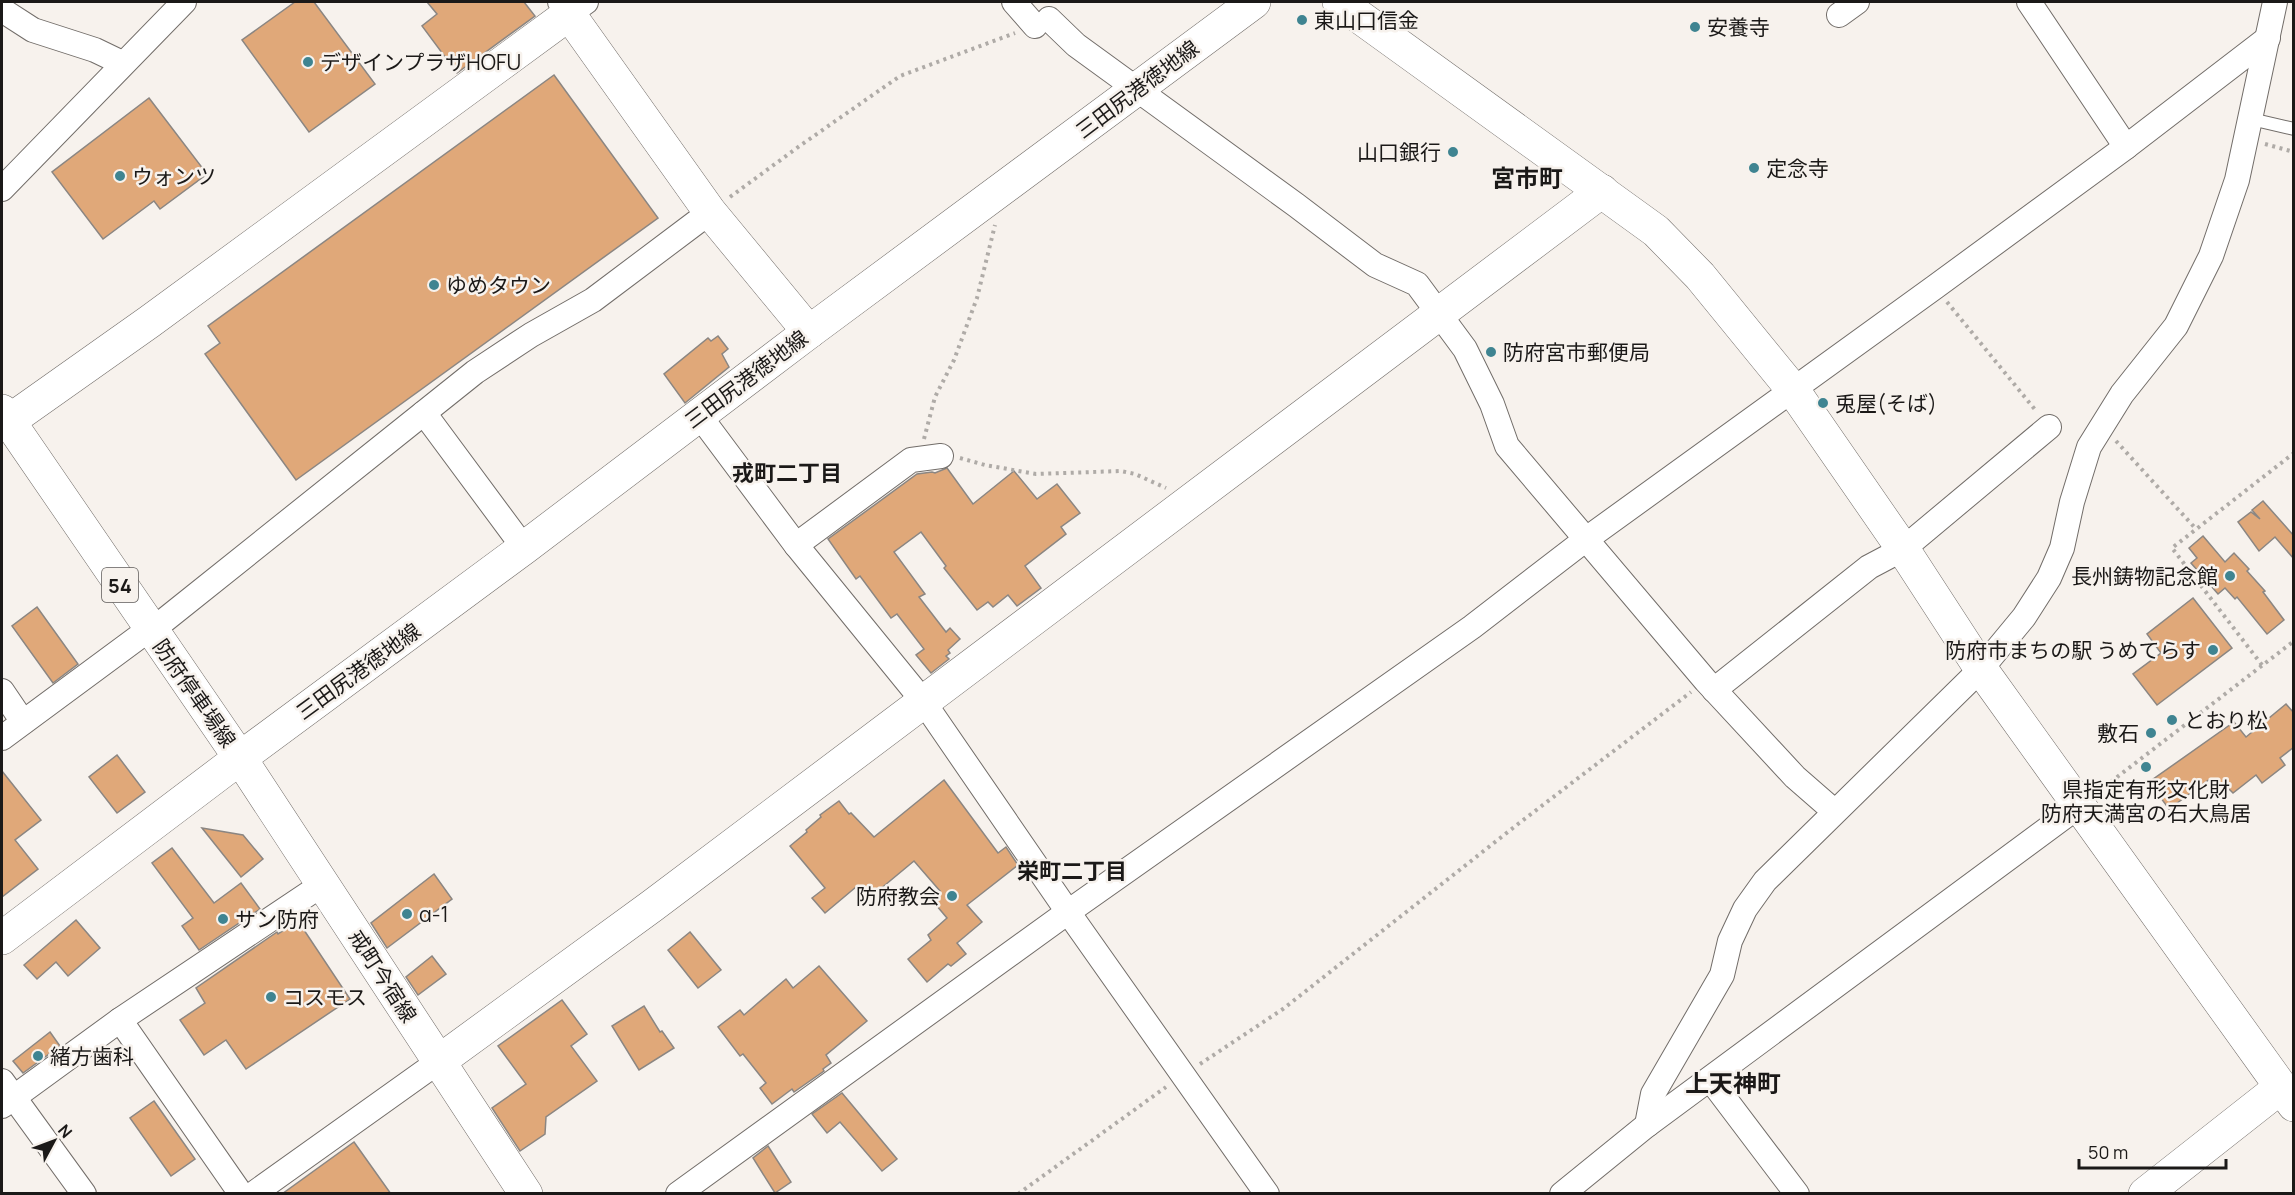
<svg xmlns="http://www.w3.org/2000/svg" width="2295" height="1195" font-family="Manrope,'Noto Sans JP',sans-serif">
  <rect width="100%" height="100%" fill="#f7f2ed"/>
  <g fill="#e0a879" stroke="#8b8682" stroke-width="1.5">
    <path d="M 295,2 L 314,2 L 375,84 L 309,132 L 242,40 Z"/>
    <path d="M 427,2 L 524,2 L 535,16 L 457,73 L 422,26 L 437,14 Z"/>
    <path d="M 554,75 L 658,218 L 296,480 L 205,354 L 220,343 L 208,326 Z"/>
    <path d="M 149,98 L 207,174 L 160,209 L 154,201 L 103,239 L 52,172 Z"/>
    <path d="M 718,336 L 728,349 L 722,354 L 729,367 L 685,403 L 664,374 L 708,338 L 711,341 Z"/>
    <path d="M 947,468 L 973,504 L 1014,471 L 1037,499 L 1057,484 L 1080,513 L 1061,527 L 1066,534 L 1025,566 L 1041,588 L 1017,606 L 1008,595 L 993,607 L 988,602 L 977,610 L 944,568 L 946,566 L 921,532 L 894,552 L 925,594 L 919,597 L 946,632 L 950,628 L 960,639 L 948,650 L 950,653 L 946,656 L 949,659 L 931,673 L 916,655 L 924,649 L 897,614 L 891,618 L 860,576 L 856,579 L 828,539 L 917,474 L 932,472 L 935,473 Z"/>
    <path d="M 2263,501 L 2294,536 L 2294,559 L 2275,537 L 2259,551 L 2238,522 L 2251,512 L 2260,519 L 2252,510 Z"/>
    <path d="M 2203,536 L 2225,562 L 2234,553 L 2249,569 L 2247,571 L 2265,591 L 2263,592 L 2284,620 L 2267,634 L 2237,597 L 2235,599 L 2225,588 L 2218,594 L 2191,563 L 2197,558 L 2189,548 Z"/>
    <path d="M 2193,598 L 2232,648 L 2157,705 L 2133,674 L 2161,653 L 2147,634 Z"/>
    <path d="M 37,607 L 78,664 L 53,683 L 12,626 Z"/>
    <path d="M 2286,704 L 2294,713 L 2294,747 L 2280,758 L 2285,765 L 2262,783 L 2256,775 L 2233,793 L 2228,788 L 2222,793 L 2210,779 L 2169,809 L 2149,782 L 2234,722 L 2246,737 Z"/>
    <path d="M 117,755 L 145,792 L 117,813 L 89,777 Z"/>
    <path d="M 2,771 L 41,820 L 15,840 L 38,869 L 2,897 Z"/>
    <path d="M 944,780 L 998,853 L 1006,847 L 1018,865 L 967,905 L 982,922 L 957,943 L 966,954 L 951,966 L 948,964 L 927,982 L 908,959 L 931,940 L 928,935 L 947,918 L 931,899 L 940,891 L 914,861 L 867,900 L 856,887 L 825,913 L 812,898 L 825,888 L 790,846 L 807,832 L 806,830 L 821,817 L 820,815 L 839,801 L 849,814 L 851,813 L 874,837 Z"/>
    <path d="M 202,828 L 243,835 L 263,859 L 241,877 Z"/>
    <path d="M 172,848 L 214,903 L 241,883 L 260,909 L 199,950 L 182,926 L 193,918 L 152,863 Z"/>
    <path d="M 434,874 L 452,899 L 387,948 L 371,923 Z"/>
    <path d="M 76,920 L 100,948 L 68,976 L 56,962 L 37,979 L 24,965 Z"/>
    <path d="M 298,921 L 350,999 L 246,1069 L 226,1040 L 204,1055 L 180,1020 L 205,1003 L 196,988 L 277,932 L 278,934 Z"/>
    <path d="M 690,932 L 721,970 L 698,988 L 668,950 Z"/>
    <path d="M 432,956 L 446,974 L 418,995 L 406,977 Z"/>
    <path d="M 819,966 L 867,1021 L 826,1055 L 831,1063 L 823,1069 L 824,1071 L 794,1092 L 792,1089 L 772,1104 L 760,1088 L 766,1083 L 743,1054 L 740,1056 L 718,1027 L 740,1010 L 744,1015 L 786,979 L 793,988 Z"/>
    <path d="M 562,1000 L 587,1034 L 571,1046 L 597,1081 L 546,1117 L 545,1134 L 520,1151 L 492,1108 L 526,1084 L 498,1046 Z"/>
    <path d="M 644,1006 L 660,1032 L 662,1031 L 674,1048 L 639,1070 L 612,1026 Z"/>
    <path d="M 50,1032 L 60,1046 L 23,1073 L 13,1061 Z"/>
    <path d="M 842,1093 L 897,1159 L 882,1171 L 840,1122 L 827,1133 L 812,1114 Z"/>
    <path d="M 154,1101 L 195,1159 L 171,1176 L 130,1118 Z"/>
    <path d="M 354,1142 L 391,1194 L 282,1194 Z"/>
    <path d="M 768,1146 L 791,1182 L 775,1193 L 753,1158 Z"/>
  </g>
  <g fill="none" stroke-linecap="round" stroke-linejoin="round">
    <defs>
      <path id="lane" d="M 2251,119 L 2294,129"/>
      <g id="street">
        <path d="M 560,2 L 569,14 L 586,2"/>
        <path d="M 1014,2 L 1035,26"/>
        <path d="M 2029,2 L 2126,147"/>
        <path d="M 2,10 L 33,30 L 95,50 L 122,63"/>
        <path d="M 1839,15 L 1857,2"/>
        <path d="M 1049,19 L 1076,45 L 1296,205 L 1375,265 L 1417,284 L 1465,349 L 1492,404 L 1507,446 L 1706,681 L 1795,777 L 1834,811"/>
        <path d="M 2,189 L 184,2"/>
        <path d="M 424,413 L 524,548"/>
        <path d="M 699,415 L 796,545 L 923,701 L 1068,912 L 1267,1194"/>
        <path d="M 796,545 L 911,460 L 941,456"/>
        <path d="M 151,631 L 475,372 L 531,335 L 593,300 L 710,212"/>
        <path d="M 1714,690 L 1869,567 L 1903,549 L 2049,427"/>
        <path d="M 2,691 L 23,722"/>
        <path d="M 2,738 L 140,636"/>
        <path d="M 120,1020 L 241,1194"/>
        <path d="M 1710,1079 L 1797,1194"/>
        <path d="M 2,1081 L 84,1194"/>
        <path d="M 2,1106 L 120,1020 L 323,884"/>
        <path d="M 1647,1125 L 1653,1094 L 1722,975 L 1730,941 L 1745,909 L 1765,881 L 1981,669 L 2024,617 L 2049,578 L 2062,548 L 2072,502 L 2089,447 L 2122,394 L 2176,326 L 2211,256 L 2237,180 L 2275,2"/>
        <path d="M 253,1194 L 438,1062"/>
        <path d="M 678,1194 L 1068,912 L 1472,627 L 1585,540 L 1935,287 L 2126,147 L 2268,38"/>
        <path d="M 1562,1194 L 1647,1125 L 2080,805"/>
      </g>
      <g id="secondary">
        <path d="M 1339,2 L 1656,231 L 1700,276 L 1793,390 L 1903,549 L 1981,669 L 2294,1105"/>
        <path d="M 9,421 L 149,322 L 569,14 L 710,212 L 809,332"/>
        <path d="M 438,1062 L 652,906 L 1602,191"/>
        <path d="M 526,1194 L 240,758 L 524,548 L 809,332 L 1254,2"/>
        <path d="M 2145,1194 L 2281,1087"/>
      </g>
      <path id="primary" d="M 2,411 L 240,758 L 2,938"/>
    </defs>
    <use href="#lane" stroke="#726d69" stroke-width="14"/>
    <use href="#street" stroke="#726d69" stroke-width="26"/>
    <use href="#secondary" stroke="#726d69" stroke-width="34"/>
    <use href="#primary" stroke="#726d69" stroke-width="34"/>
    <g stroke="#afaba7" stroke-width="4" stroke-dasharray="3 4.5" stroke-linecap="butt">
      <path d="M 2265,144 L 2294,152"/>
      <path d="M 730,197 L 801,145 L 900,76 L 1015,33"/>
      <path d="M 1947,302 L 2037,412"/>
      <path d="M 924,439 L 935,397 L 954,360 L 977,298 L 995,225"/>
      <path d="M 2116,441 L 2196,529"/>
      <path d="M 960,458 L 985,465 L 1036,474 L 1121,471 L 1135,474 L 1166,488"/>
      <path d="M 2262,665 L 2172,548 L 2294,453"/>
      <path d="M 2099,791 L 2294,641"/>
      <path d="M 1200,1064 L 1283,1009 L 1518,824 L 1691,692"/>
      <path d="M 1018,1194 L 1166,1087"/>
    </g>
    <use href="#lane" stroke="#fff" stroke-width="12"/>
    <use href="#street" stroke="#fff" stroke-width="24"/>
    <use href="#secondary" stroke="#fff" stroke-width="33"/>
    <use href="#primary" stroke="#fff" stroke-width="33"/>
  </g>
  <g fill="#3f8491" stroke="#f7f2ed" stroke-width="2">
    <circle cx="1302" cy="20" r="6"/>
    <circle cx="1695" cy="27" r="6"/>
    <circle cx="308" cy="62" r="6"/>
    <circle cx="1453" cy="152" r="6"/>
    <circle cx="1754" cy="168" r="6"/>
    <circle cx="120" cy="176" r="6"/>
    <circle cx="434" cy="285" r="6"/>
    <circle cx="1491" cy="352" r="6"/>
    <circle cx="1823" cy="403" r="6"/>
    <circle cx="2230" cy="576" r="6"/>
    <circle cx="2213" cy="650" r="6"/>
    <circle cx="2172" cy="720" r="6"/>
    <circle cx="2151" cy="733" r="6"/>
    <circle cx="2146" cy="767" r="6"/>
    <circle cx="952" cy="896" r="6"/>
    <circle cx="407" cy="914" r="6"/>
    <circle cx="223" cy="919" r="6"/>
    <circle cx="271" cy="997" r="6"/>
    <circle cx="38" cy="1056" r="6"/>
  </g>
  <g text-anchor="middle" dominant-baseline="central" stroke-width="5" stroke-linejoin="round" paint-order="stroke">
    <rect fill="#f7f2ed" stroke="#5d5a58" stroke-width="1.5" x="102" y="568" width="36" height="34" rx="4.5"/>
    <g font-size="20" font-weight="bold" fill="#1b1918">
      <text x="120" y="585">54</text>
    </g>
    <g font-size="21" fill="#1b1918" stroke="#f7f2ed" text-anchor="start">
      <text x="1314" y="20">東山口信金</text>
      <text x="1707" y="27">安養寺</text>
      <text x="320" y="62">デザインプラザHOFU</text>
      <text x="1441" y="152" text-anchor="end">山口銀行</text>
      <text x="1766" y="168">定念寺</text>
      <text x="132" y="176">ウォンツ</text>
      <text x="446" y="285">ゆめタウン</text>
      <text x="1503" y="352">防府宮市郵便局</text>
      <text x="1835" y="403">兎屋(そば)</text>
      <text x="2218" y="576" text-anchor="end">長州鋳物記念館</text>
      <text x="2201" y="650" text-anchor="end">防府市まちの駅 うめてらす</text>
      <text x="2184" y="720">とおり松</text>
      <text x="2139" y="733" text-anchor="end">敷石</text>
      <text x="2146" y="789" text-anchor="middle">県指定有形文化財<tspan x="2146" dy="24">防府天満宮の石大鳥居</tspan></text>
      <text x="940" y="896" text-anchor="end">防府教会</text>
      <text x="419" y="914">α-1</text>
      <text x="235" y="919">サン防府</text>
      <text x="283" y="997">コスモス</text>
      <text x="50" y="1056">緒方歯科</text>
    </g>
    <g font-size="21" fill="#1b1918" stroke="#f7f2ed">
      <text transform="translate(1137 89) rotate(-37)">三田尻港徳地線</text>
      <text transform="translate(746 379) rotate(-37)">三田尻港徳地線</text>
      <text transform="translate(358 671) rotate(-36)">三田尻港徳地線</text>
      <text transform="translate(195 693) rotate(55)">防府停車場線</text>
      <text transform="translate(383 976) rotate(57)">戒町今宿線</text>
    </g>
    <g font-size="22" font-weight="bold" fill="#1b1918" stroke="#f7f2ed">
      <text x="787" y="473">戎町二丁目</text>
      <text x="1072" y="871">栄町二丁目</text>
    </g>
    <g font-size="24" font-weight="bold" fill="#1b1918" stroke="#f7f2ed">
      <text x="1527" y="177">宮市町</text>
      <text x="1733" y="1082">上天神町</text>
    </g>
  </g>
  <rect width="2295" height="1195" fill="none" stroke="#1b1918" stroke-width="6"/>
  <g transform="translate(54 1141) rotate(49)" stroke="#f7f2ed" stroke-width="4.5" paint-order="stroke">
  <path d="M0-4.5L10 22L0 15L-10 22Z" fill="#1b1918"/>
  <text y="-9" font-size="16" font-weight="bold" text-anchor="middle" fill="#1b1918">N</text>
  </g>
  <path d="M2079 1159v9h147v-9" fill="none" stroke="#1b1918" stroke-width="3"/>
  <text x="2088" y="1159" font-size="18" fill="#1b1918" stroke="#f7f2ed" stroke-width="4.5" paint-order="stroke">50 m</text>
</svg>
